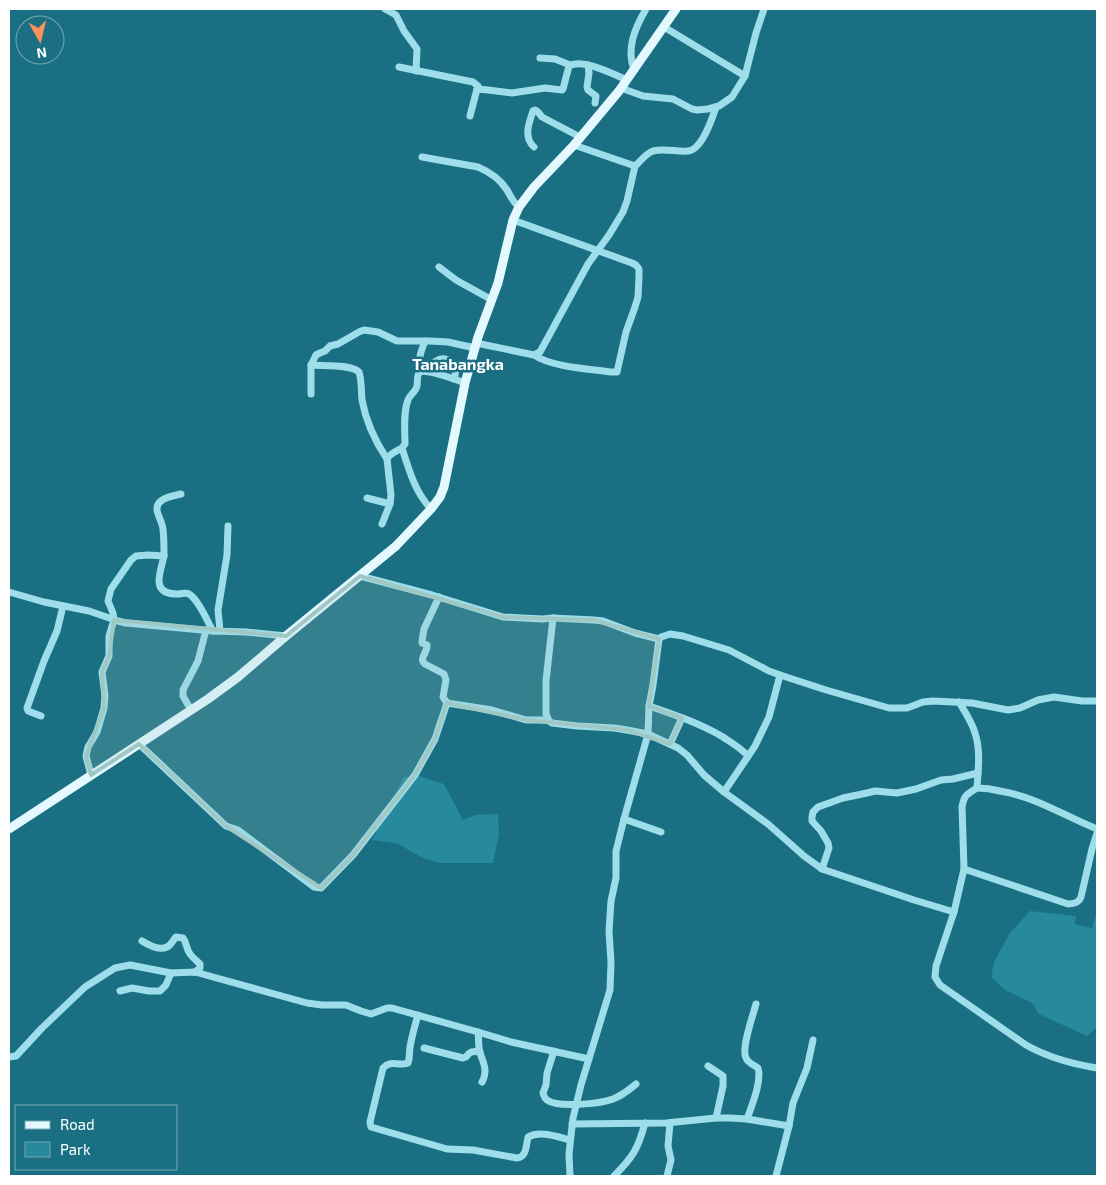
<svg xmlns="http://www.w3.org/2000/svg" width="1106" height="1185" font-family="'Exo 2',sans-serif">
  <rect width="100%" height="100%" fill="#1a6f82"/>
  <g fill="#26899d">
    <path d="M 419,776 L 444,784 L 463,820 L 475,815 L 498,814 L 499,834 L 493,863 L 440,863 L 423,858 L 396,843 L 372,840 L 404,777 Z"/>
    <path d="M 1030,911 L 1076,916 L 1075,924 L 1092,928 L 1097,911 L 1097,1028 L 1087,1036 L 1039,1014 L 1032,1003 L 1005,990 L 991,977 L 994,962 L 1010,933 Z"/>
  </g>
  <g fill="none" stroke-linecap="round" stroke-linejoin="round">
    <g stroke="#9edeeb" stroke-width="7">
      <path d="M 385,9 L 396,15 L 404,31 L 417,49 L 416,71"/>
      <path d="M 664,27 L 745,76"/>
      <path d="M 540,58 L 555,59 L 570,65"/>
      <path d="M 588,65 L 589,73 L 587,87 L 588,90 L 596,96 L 595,103"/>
      <path d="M 399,67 L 473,82 L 478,86 L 477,89"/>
      <path d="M 634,70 C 626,48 635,28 646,9"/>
      <path d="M 621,88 L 643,96 L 673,99 L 692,109 L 697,110 L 708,109 L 719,106 L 732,97 L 745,76 L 756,33 L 764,9"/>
      <path d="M 470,116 L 477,89 L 488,90 L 512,93 L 545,88 L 562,90 L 563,89 L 569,66 C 582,58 613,74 627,80"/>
      <path d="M 574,145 L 635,166 C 641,161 645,154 653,151 C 664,148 677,152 688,151 C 702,150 712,119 716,107"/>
      <path d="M 534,147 C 523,137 529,123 533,111 L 535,110 L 538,112 L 542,117 L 580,137"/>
      <path d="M 422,157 L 478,167 C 490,172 500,179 507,190 C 512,198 511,200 519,207"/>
      <path d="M 513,220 L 632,263 L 636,265 L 639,269 L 639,277 L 638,297 L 635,307 L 626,332 L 617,372 L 611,372 C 590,369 551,367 534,355"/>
      <path d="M 439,267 L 456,280 L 492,300"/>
      <path d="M 476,343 L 534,355 L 540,352 L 588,264 L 609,235 L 623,212 L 627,201 L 635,166"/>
      <path d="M 311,365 C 324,366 351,364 359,372 C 362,381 361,391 362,400 C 366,422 375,441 387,459"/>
      <path d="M 423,369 C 430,367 435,360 441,359 C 446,358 454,362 455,366 C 457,370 455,375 454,379"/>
      <path d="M 424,371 C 417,358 420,355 425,341"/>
      <path d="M 311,394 L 311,365 L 316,355 L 320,353 L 325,351 L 330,346 L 338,344 L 359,332 L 364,330 L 378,332 L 397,341 L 430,341 L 448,342 L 475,348"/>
      <path d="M 402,448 C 409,470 415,492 431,509"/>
      <path d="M 367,498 L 390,504"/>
      <path d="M 382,524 L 390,504 L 391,495 L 387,459 C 390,453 397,451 402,448 L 405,444 C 405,430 403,413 408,400 C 410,394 416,392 417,386 C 418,380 416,377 420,371 C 434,371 452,378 465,383"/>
      <path d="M 164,556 C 164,547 164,538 163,529 C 162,522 158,516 157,510 C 156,498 173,496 181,494"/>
      <path d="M 360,576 L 432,595 L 503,617 L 543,619 L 553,618 L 594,620 L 603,621 L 635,633 L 659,639 L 653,685 L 649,706 L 648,734 L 624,819 L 616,851 L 616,878 L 611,901 L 609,931 L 611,962 L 610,990 L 581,1085 L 573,1118 L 569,1154 L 570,1176"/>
      <path d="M 9,592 L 44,602 L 89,611 L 118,621 L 126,623 L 213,631 L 246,632 L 286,636"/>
      <path d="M 439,597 L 424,629 L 422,641 L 422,643 L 427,645 C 428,653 418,658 425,664 L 444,674 L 446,680 L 443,697 L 447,703"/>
      <path d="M 553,618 L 546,681 L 546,714 L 549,721 L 552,723 L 577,726 L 614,728 L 627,730 L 648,734 L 678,748 L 687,755 L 704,775 L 724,792 L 768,824 L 804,856 L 822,869 L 914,900 L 954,912"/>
      <path d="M 220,631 L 218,610 L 227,555 L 228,526"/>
      <path d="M 659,639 L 661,637 L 670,634 L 683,636 L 729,650 L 769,671 L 780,675 L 826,690 L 889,708 L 907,708 L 923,702 L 933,701 L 972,703 L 1008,710 L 1020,708 L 1038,700 L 1054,697 L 1082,701 L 1097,701"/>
      <path d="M 959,702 C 965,712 972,722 975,733 C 981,751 978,770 977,788 C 967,794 964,795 962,807 L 964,869 L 954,912 L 936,966 L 935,977 L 940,985 L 1026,1045 C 1049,1058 1072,1064 1097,1068"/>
      <path d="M 649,706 C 675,715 699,723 723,737 C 732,743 741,748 748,756"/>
      <path d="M 191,710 L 183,696 L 183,690 L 198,661 L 206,630"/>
      <path d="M 41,716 L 28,711 L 27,708 L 44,661 L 57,631 L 63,606"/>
      <path d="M 139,744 L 226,826 L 238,830 L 314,887 L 321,888 L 353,855 L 415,775 L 435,739 L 447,703 L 492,710 L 526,720 L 547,720"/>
      <path d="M 670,744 L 682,718"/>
      <path d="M 91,775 L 86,756 L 88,747 L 97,732 L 104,708 L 105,696 L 102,672 L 109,656 L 109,636 L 114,620 L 113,613 L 108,601 L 111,589 L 131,560 L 136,556 L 148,555 L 164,556 C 160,574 150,594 178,594 C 182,594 185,592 189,594 C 199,600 207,621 213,631"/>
      <path d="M 977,788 C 985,788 992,789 1000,791 C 1037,797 1064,816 1097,829"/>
      <path d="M 724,792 L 755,746 L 769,717 L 780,675"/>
      <path d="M 624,819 L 661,832"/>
      <path d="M 822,869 L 829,848 L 828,843 L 821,831 L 812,821 L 812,817 L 813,812 L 818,807 L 843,798 L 867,793 L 875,791 L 897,793 L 916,789 L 941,780 L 953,779 L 978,773"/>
      <path d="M 964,869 L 1068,904 C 1074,904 1079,903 1081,897 L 1092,849 L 1097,833"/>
      <path d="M 142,941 C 149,945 159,951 167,947 C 171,945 173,940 176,937 L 183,938 C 187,943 186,949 190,954 C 193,958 197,961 200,964 L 200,968 L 195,972"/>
      <path d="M 120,991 L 132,988 L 149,991 L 160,991 L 166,985 L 171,973"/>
      <path d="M 418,1015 C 415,1025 412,1036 410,1047 C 409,1053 410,1058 408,1063 C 398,1067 392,1059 383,1068 L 370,1122 L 371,1127 L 447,1149 L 473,1150 L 517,1158 C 527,1157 526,1145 528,1137 C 540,1130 558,1137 570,1140"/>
      <path d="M 478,1032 C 479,1039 478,1047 480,1053 C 484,1064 488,1071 482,1082"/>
      <path d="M 424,1048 L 463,1058 L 466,1057 C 470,1051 473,1051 480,1052"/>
      <path d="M 554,1051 L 547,1073 L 546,1085 L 543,1093 C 544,1096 544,1098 547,1100 C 557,1108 600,1104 613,1099 C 621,1096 629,1090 636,1084"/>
      <path d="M 9,1057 L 16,1056 L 42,1028 L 85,987 L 115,968 L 130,965 L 171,973 L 195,972 L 307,1003 L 322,1005 L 346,1005 L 361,1011 L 371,1014 L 387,1008 L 392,1008 L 478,1032 L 511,1042 L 589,1059"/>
      <path d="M 708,1066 L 723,1076 L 723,1086 L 716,1118"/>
      <path d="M 747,1119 C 752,1105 762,1081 758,1068 C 754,1065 748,1063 746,1058 C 741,1049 753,1015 756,1004"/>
      <path d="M 572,1124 L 666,1123 L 716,1118 L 730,1118 L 747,1119 L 789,1126 L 776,1176"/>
      <path d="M 789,1126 L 793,1103 L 807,1068 L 813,1040"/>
      <path d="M 614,1176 C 633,1157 638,1149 645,1123"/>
      <path d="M 667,1176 L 671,1160 L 668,1146 L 670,1123"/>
    </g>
    <path stroke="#e3f8ff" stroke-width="9" d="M 9,829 L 208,699 L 238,677 L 286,636 L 396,546 L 431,509 L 440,497 L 444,487 L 465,383 L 478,337 L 498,283 L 513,220 L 519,207 L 534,187 L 574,145 L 619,91 L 676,9"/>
  </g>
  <path fill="#9fc8c5" fill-opacity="0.2" stroke="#9fc8c5" stroke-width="4" stroke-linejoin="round" d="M 360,576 L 503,617 L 594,620 L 659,639 L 649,706 L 682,718 L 670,744 L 627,730 L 526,720 L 447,703 L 435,739 L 415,775 L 353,855 L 321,888 L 226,826 L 139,744 L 91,775 L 86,756 L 104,708 L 102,672 L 109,656 L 114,620 L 286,636 Z"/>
  <g text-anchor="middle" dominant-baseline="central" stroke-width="5" stroke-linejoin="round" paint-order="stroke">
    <g font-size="16" font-weight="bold" fill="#fff" stroke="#1a6f82">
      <text x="458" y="363">Tanabangka</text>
    </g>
  </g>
  <rect width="1106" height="1185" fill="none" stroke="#ffffff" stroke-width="20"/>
  <rect x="15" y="1105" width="162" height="65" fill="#1a6f82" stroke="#76a9b4"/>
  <rect x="25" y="1121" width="25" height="8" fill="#e3f8ff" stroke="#76a9b4"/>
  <text x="60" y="1130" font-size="15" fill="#ffffff">Road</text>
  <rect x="25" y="1142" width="25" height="15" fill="#26899d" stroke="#76a9b4"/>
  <text x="60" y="1155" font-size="15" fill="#ffffff">Park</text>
  <g transform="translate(40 40) rotate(172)"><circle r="24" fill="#1a6f82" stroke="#76a9b4"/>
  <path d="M0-4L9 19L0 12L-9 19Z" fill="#fd915a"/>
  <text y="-8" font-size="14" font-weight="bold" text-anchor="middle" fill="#ffffff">N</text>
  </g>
</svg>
